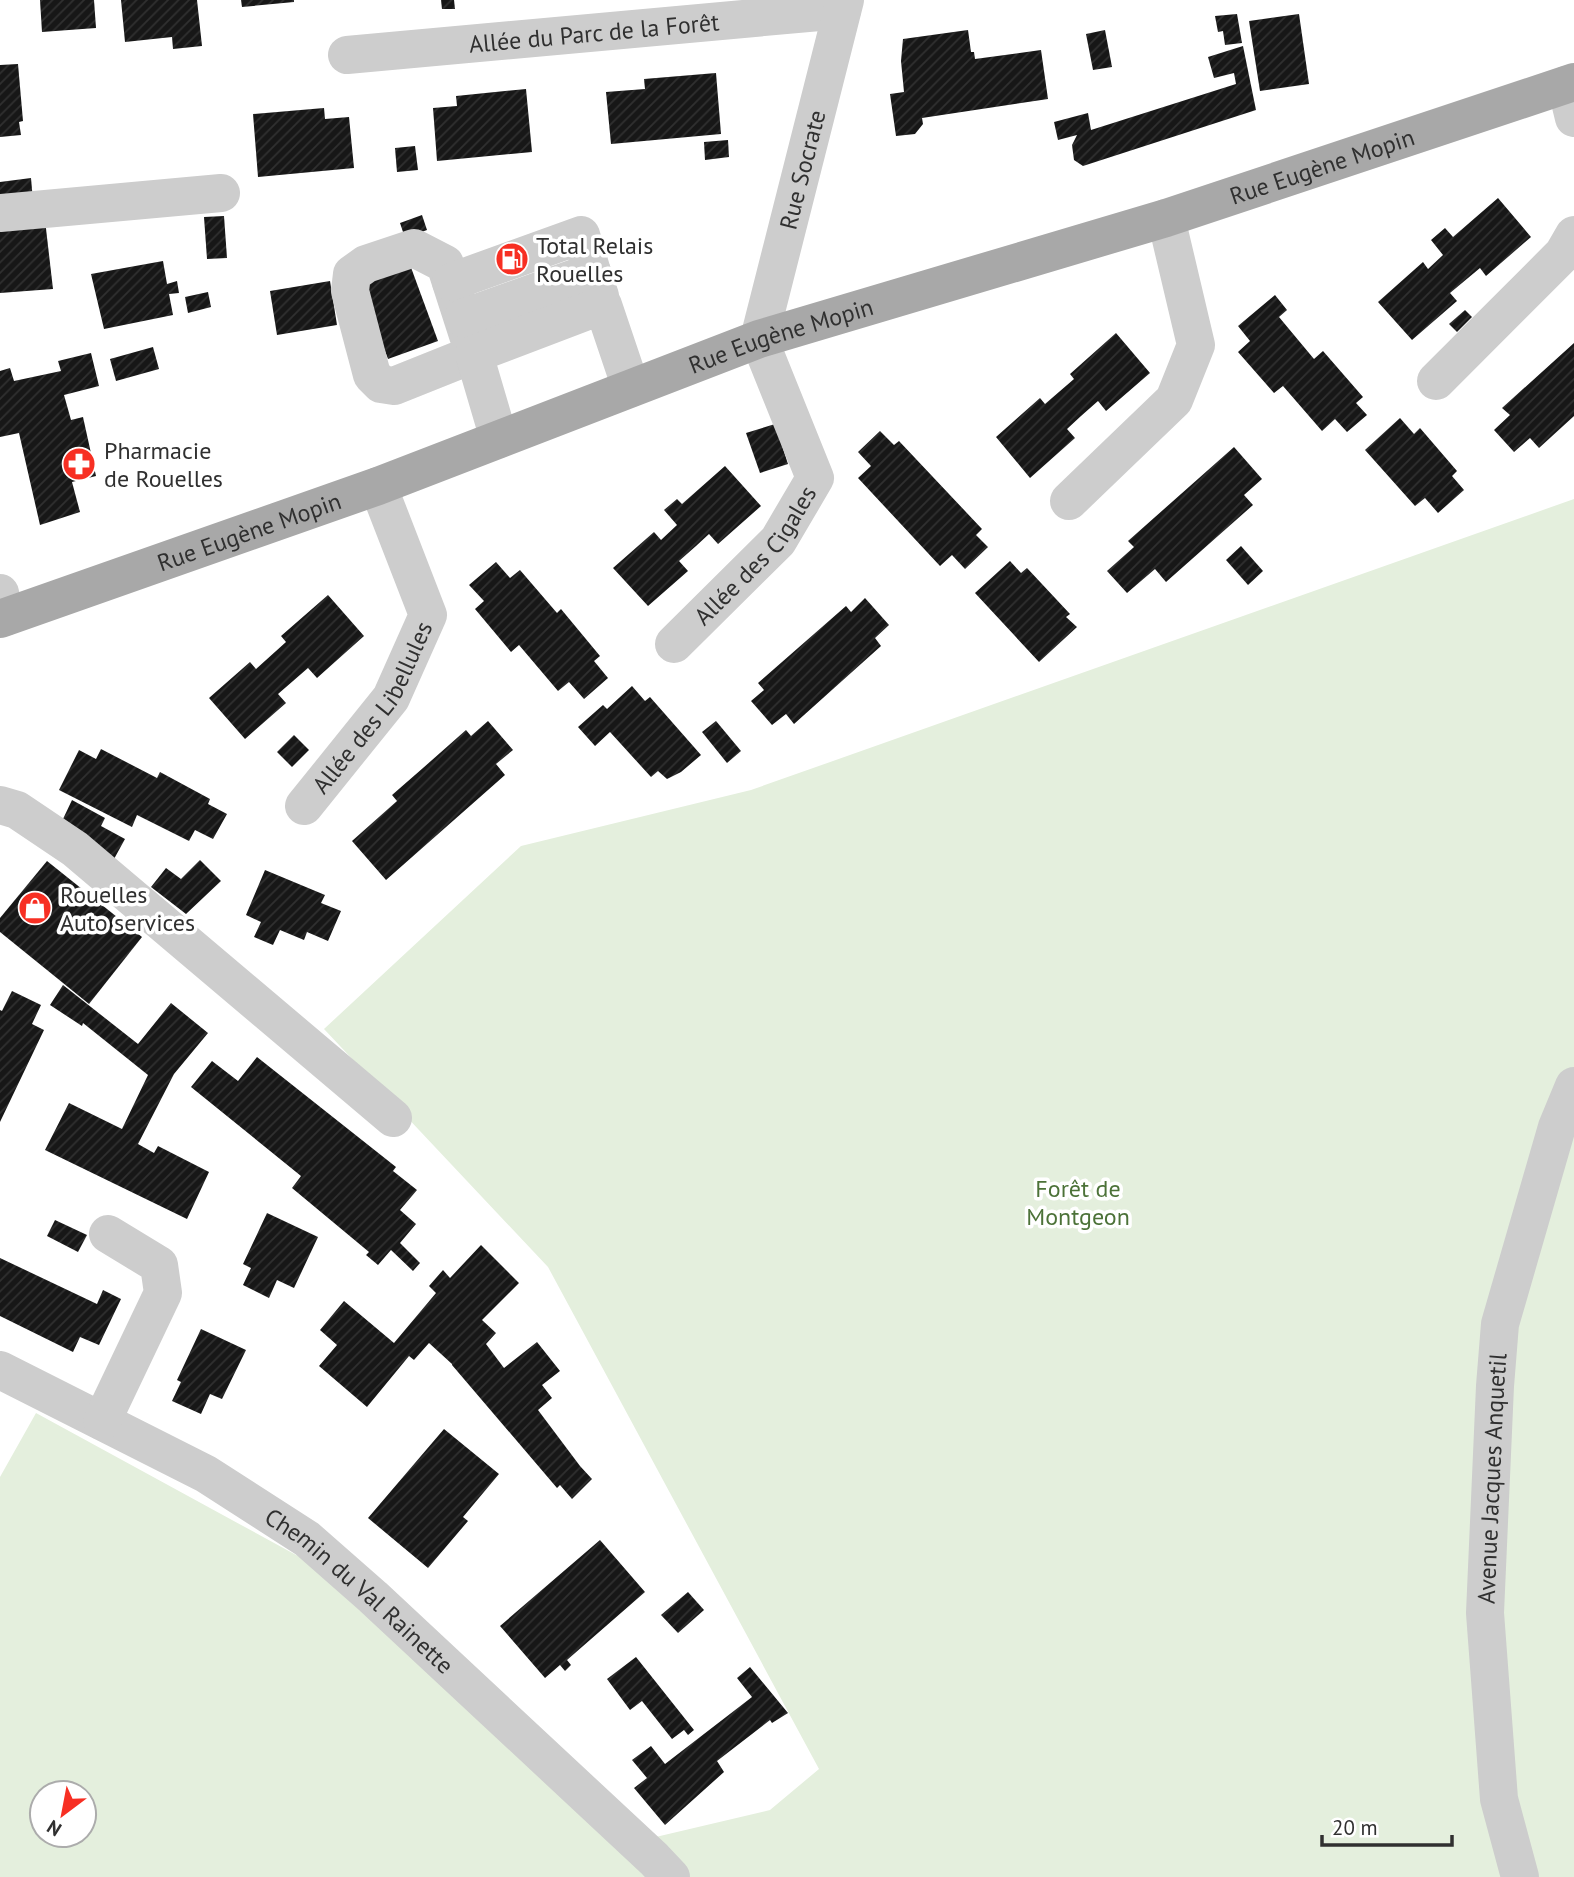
<svg xmlns="http://www.w3.org/2000/svg" width="1574" height="1877" font-family="'PT Sans',sans-serif">
  <defs>
    <pattern id="building-hatch" width="6" height="6" patternUnits="userSpaceOnUse" patternTransform="scale(1.75)"><rect width="6" height="6" fill="#171717"/><path d="M-1 1l2-2M0 6l6-6M5 7l2-2" fill="none" stroke="#303030"/></pattern>
  </defs>
  <rect width="100%" height="100%" fill="#fff"/>
  <path fill="#e4efdd" fill-rule="evenodd" d="M 1574,499 L 1574,1877 L 0,1877 L 0,1477 L 36,1413 L 373,1597 L 626,1844 L 770,1810 L 819,1769 L 548,1267 L 324,1029 L 521,846 L 751,790 ZM 42,1793 L 84,1793 L 84,1835 L 42,1835 Z"/>
  <g fill="url(#building-hatch)">
    <path d="M 40,0 L 94,0 L 96,28 L 42,32 Z"/>
    <path d="M 121,0 L 197,0 L 202,46 L 173,49 L 172,37 L 125,42 Z"/>
    <path d="M 241,0 L 294,0 L 294,2 L 242,7 Z"/>
    <path d="M 441,0 L 454,0 L 455,9 L 442,9 Z"/>
    <path d="M 1237,14 L 1242,43 L 1225,45 L 1223,31 L 1218,32 L 1215,16 Z"/>
    <path d="M 1299,14 L 1309,84 L 1260,91 L 1249,21 Z"/>
    <path d="M 968,30 L 971,52 L 974,52 L 975,59 L 1041,50 L 1048,99 L 922,118 L 923,124 L 915,134 L 896,136 L 890,94 L 904,92 L 901,61 L 903,39 Z"/>
    <path d="M 1105,30 L 1112,67 L 1093,70 L 1086,34 Z"/>
    <path d="M 1243,46 L 1256,110 L 1083,166 L 1074,160 L 1072,145 L 1077,135 L 1058,140 L 1054,122 L 1088,113 L 1091,130 L 1236,84 L 1234,73 L 1214,78 L 1208,57 Z"/>
    <path d="M 18,64 L 23,121 L 19,122 L 21,135 L 0,137 L 0,65 Z"/>
    <path d="M 716,73 L 721,134 L 611,144 L 606,92 L 645,89 L 644,79 Z"/>
    <path d="M 526,89 L 532,152 L 437,161 L 433,108 L 457,106 L 456,96 Z"/>
    <path d="M 324,108 L 325,119 L 349,117 L 354,168 L 258,177 L 253,114 Z"/>
    <path d="M 728,140 L 729,157 L 705,160 L 704,142 Z"/>
    <path d="M 415,146 L 418,170 L 397,172 L 395,148 Z"/>
    <path d="M 31,178 L 33,201 L 0,204 L 0,182 Z"/>
    <path d="M 1498,198 L 1531,237 L 1486,276 L 1480,268 L 1450,293 L 1457,301 L 1412,340 L 1378,302 L 1423,262 L 1428,269 L 1443,255 L 1431,240 L 1445,228 L 1453,237 Z"/>
    <path d="M 422,215 L 427,230 L 405,238 L 400,223 Z"/>
    <path d="M 224,216 L 227,258 L 207,259 L 204,217 Z"/>
    <path d="M 45,220 L 53,289 L 0,293 L 0,223 Z"/>
    <path d="M 163,261 L 167,284 L 177,281 L 179,293 L 169,294 L 173,315 L 104,329 L 91,274 Z"/>
    <path d="M 409,262 L 438,341 L 388,359 L 359,281 Z"/>
    <path d="M 330,281 L 337,325 L 277,335 L 270,291 Z"/>
    <path d="M 208,292 L 211,307 L 188,313 L 185,297 Z"/>
    <path d="M 1275,295 L 1287,310 L 1279,317 L 1314,359 L 1323,351 L 1363,397 L 1356,403 L 1367,415 L 1347,432 L 1335,419 L 1322,431 L 1283,386 L 1274,393 L 1238,352 L 1250,341 L 1238,326 Z"/>
    <path d="M 1465,310 L 1472,317 L 1457,332 L 1449,324 Z"/>
    <path d="M 1116,333 L 1150,373 L 1106,411 L 1098,401 L 1081,416 L 1067,429 L 1075,438 L 1030,478 L 996,437 L 1040,398 L 1045,404 L 1074,379 L 1070,374 Z"/>
    <path d="M 1574,343 L 1574,416 L 1539,448 L 1530,438 L 1514,452 L 1494,430 L 1510,415 L 1502,408 Z"/>
    <path d="M 153,347 L 159,369 L 116,381 L 110,359 Z"/>
    <path d="M 91,353 L 99,386 L 64,395 L 71,420 L 83,417 L 96,476 L 72,482 L 80,512 L 40,525 L 19,433 L 0,437 L 0,371 L 10,368 L 14,381 L 61,371 L 58,361 Z"/>
    <path d="M 1400,418 L 1414,434 L 1420,428 L 1457,471 L 1452,476 L 1464,490 L 1438,513 L 1425,498 L 1415,506 L 1365,450 Z"/>
    <path d="M 775,424 L 788,464 L 760,473 L 746,433 Z"/>
    <path d="M 880,431 L 894,445 L 899,441 L 982,529 L 976,535 L 988,547 L 965,569 L 952,555 L 940,566 L 858,478 L 871,466 L 858,452 Z"/>
    <path d="M 1234,447 L 1262,479 L 1244,495 L 1253,505 L 1166,582 L 1155,569 L 1127,593 L 1107,571 L 1134,547 L 1128,541 Z"/>
    <path d="M 725,466 L 761,506 L 718,544 L 709,534 L 696,546 L 679,561 L 688,571 L 648,606 L 613,568 L 654,532 L 661,540 L 677,525 L 664,510 L 677,499 L 682,504 Z"/>
    <path d="M 1241,546 L 1263,571 L 1248,585 L 1226,560 Z"/>
    <path d="M 1010,561 L 1021,573 L 1027,568 L 1070,614 L 1066,617 L 1077,627 L 1039,662 L 975,593 Z"/>
    <path d="M 496,562 L 510,578 L 520,570 L 557,613 L 561,609 L 600,656 L 594,661 L 608,678 L 584,699 L 569,682 L 558,691 L 519,645 L 511,652 L 475,609 L 484,601 L 469,585 Z"/>
    <path d="M 328,595 L 364,636 L 317,678 L 308,668 L 278,694 L 286,703 L 245,739 L 209,698 L 250,662 L 256,669 L 286,642 L 281,636 Z"/>
    <path d="M 865,598 L 889,625 L 875,638 L 881,646 L 794,724 L 786,714 L 772,725 L 751,701 L 764,690 L 758,683 L 846,606 L 851,612 Z"/>
    <path d="M 632,686 L 645,701 L 650,697 L 701,755 L 681,772 L 667,779 L 658,771 L 651,777 L 610,732 L 595,746 L 578,727 L 603,705 L 607,709 Z"/>
    <path d="M 488,721 L 513,750 L 496,764 L 505,775 L 386,880 L 352,841 L 397,801 L 392,795 L 423,768 L 466,730 L 471,736 Z"/>
    <path d="M 716,721 L 741,751 L 727,763 L 702,732 Z"/>
    <path d="M 294,735 L 309,750 L 292,767 L 277,752 Z"/>
    <path d="M 101,749 L 157,778 L 160,772 L 210,799 L 208,804 L 227,814 L 213,839 L 195,830 L 189,841 L 137,815 L 132,827 L 59,790 L 79,750 L 96,759 Z"/>
    <path d="M 72,800 L 105,818 L 101,826 L 125,839 L 114,859 L 63,819 Z"/>
    <path d="M 200,860 L 221,881 L 186,914 L 151,887 L 166,868 L 181,879 Z"/>
    <path d="M 47,861 L 142,937 L 89,1004 L 0,932 L 0,918 Z"/>
    <path d="M 265,870 L 325,895 L 321,903 L 341,911 L 328,941 L 307,932 L 304,940 L 280,930 L 273,945 L 254,937 L 261,922 L 246,915 Z"/>
    <path d="M 63,985 L 138,1044 L 171,1003 L 208,1033 L 174,1074 L 138,1144 L 154,1153 L 158,1146 L 209,1172 L 187,1219 L 45,1150 L 69,1103 L 122,1129 L 148,1075 L 83,1023 L 82,1026 L 50,1005 Z"/>
    <path d="M 12,991 L 41,1005 L 32,1024 L 44,1030 L 0,1122 L 0,1010 L 2,1011 Z"/>
    <path d="M 257,1057 L 396,1167 L 393,1171 L 417,1190 L 400,1210 L 416,1224 L 400,1243 L 420,1263 L 413,1271 L 391,1250 L 378,1265 L 366,1255 L 369,1252 L 292,1188 L 301,1176 L 191,1087 L 212,1061 L 238,1081 Z"/>
    <path d="M 267,1213 L 318,1237 L 294,1288 L 277,1280 L 269,1298 L 243,1285 L 251,1268 L 243,1264 Z"/>
    <path d="M 55,1220 L 87,1235 L 78,1252 L 47,1236 Z"/>
    <path d="M 481,1245 L 519,1283 L 482,1320 L 496,1333 L 486,1344 L 504,1368 L 537,1342 L 560,1371 L 542,1385 L 552,1398 L 538,1410 L 580,1466 L 592,1479 L 572,1499 L 560,1485 L 557,1488 L 452,1365 L 452,1364 L 429,1343 L 414,1360 L 409,1356 L 367,1407 L 319,1366 L 337,1345 L 320,1330 L 344,1301 L 394,1343 L 436,1293 L 429,1286 L 443,1270 L 450,1278 Z"/>
    <path d="M 0,1258 L 97,1304 L 103,1290 L 121,1299 L 99,1345 L 80,1337 L 73,1352 L 0,1316 Z"/>
    <path d="M 201,1329 L 246,1350 L 222,1399 L 210,1394 L 201,1414 L 172,1401 L 181,1382 L 177,1380 Z"/>
    <path d="M 444,1429 L 499,1474 L 463,1517 L 468,1521 L 428,1568 L 368,1518 Z"/>
    <path d="M 600,1540 L 645,1592 L 567,1660 L 571,1665 L 565,1671 L 560,1665 L 545,1678 L 500,1626 Z"/>
    <path d="M 688,1592 L 704,1610 L 678,1633 L 661,1615 Z"/>
    <path d="M 636,1657 L 694,1730 L 688,1735 L 684,1730 L 672,1739 L 642,1701 L 630,1710 L 607,1679 Z"/>
    <path d="M 750,1667 L 788,1713 L 772,1723 L 770,1720 L 717,1761 L 724,1772 L 665,1825 L 634,1788 L 647,1778 L 632,1760 L 651,1746 L 665,1764 L 752,1697 L 737,1678 Z"/>
  </g>
  <g fill="none" stroke-linecap="round" stroke-linejoin="round">
    <g stroke="#cdcdcd" stroke-width="38">
      <path id="s1" d="M 347,55 L 842,10"/>
      <path d="M 1566,85 L 1574,118"/>
      <path d="M 0,213 L 221,193"/>
      <path d="M 414,248 L 445,264 L 474,354 L 394,386 L 381,384 L 372,375 L 350,291 L 352,274 L 366,264 Z"/>
      <path d="M 451,282 L 581,235 L 592,272"/>
      <path d="M 463,318 L 592,272 L 600,296"/>
      <path d="M 1436,381 L 1563,254 L 1574,235"/>
      <path d="M 499,439 L 474,354 L 603,305 L 631,388"/>
      <path d="M 1069,501 L 1174,400 L 1196,345 L 1166,218"/>
      <path d="M 0,593 L 5,617"/>
      <path id="s2" d="M 674,644 L 778,541 L 815,478 L 759,339 L 845,0"/>
      <path d="M 0,805 L 17,810 L 75,849 L 393,1118"/>
      <path id="s3" d="M 304,806 L 391,698 L 428,615 L 378,486"/>
      <path id="s4" d="M 0,1370 L 206,1474 L 307,1539 L 373,1597 L 654,1859 L 671,1877"/>
      <path d="M 102,1421 L 163,1293 L 159,1265 L 108,1234"/>
      <path id="s5" d="M 1520,1877 L 1499,1799 L 1485,1613 L 1495,1386 L 1500,1324 L 1557,1127 L 1574,1086"/>
    </g>
    <path stroke="#a8a8a8" stroke-width="38" id="s6" d="M 0,619 L 378,486 L 759,339 L 1166,218 L 1574,82"/>
  </g>
  <defs>
    <symbol id="fuel-disc" viewBox="-11 -11 22 22"><circle r="9.5" fill="#f72f23" stroke="#fff"/><path d="M-5.5-6h7V0h2V4h1.3V-2.5L3-4.5l.8-.8L6-3V5H2.5V1h-1V6h-7ZM-4.2-4.7v3.2H.2V-4.7Z" fill="#fff"/></symbol>
    <symbol id="pharmacy-disc" viewBox="-11 -11 22 22"><circle r="9.5" fill="#f72f23" stroke="#fff"/><path d="M-2-6h4v4h4v4h-4v4h-4v-4h-4v-4h4Z" fill="#fff"/></symbol>
    <symbol id="shop-disc" viewBox="-11 -11 22 22"><circle r="9.5" fill="#f72f23" stroke="#fff"/><path d="M-5-2.5h2.3a2.7 3.5 0 0 1 5.4 0H5L5.5 6h-11ZM-1.5-2.5h3a1.5 2.3 0 0 0-3 0Z" fill="#fff"/></symbol>
  </defs>
  <g fill-rule="evenodd">
    <use href="#fuel-disc" x="493" y="240" width="38" height="38"/>
    <use href="#pharmacy-disc" x="60" y="445" width="38" height="38"/>
    <use href="#shop-disc" x="16" y="889" width="38" height="38"/>
  </g>
  <g text-anchor="middle" dominant-baseline="central" stroke-width="7" stroke-linejoin="round" paint-order="stroke">
    <g font-size="24" fill="#303030" stroke="#fff">
      <text stroke="none"><textPath href="#s1" startOffset="248">Allée du Parc de la Forêt</textPath></text>
      <text stroke="none"><textPath href="#s6" startOffset="1398">Rue Eugène Mopin</textPath></text>
      <text stroke="none"><textPath href="#s2" startOffset="544">Rue Socrate</textPath></text>
      <text stroke="none"><textPath href="#s6" startOffset="831">Rue Eugène Mopin</textPath></text>
      <text stroke="none"><textPath href="#s6" startOffset="264">Rue Eugène Mopin</textPath></text>
      <text stroke="none"><textPath href="#s2" startOffset="121">Allée des Cigales</textPath></text>
      <text stroke="none"><textPath href="#s3" startOffset="121">Allée des Libellules</textPath></text>
      <text stroke="none"><textPath href="#s5" startOffset="402">Avenue Jacques Anquetil</textPath></text>
      <text stroke="none"><textPath href="#s4" startOffset="424">Chemin du Val Rainette</textPath></text>
    </g>
    <g font-size="24" fill="#303030" stroke="#fff" text-anchor="start">
      <text x="536" y="245">Total Relais<tspan x="536" dy="28">Rouelles</tspan></text>
      <text x="104" y="450">Pharmacie<tspan x="104" dy="28">de Rouelles</tspan></text>
      <text x="60" y="894">Rouelles<tspan x="60" dy="28">Auto services</tspan></text>
    </g>
    <g font-size="24" fill="#4c7238" stroke="#fff">
      <text x="1078" y="1188">Forêt de<tspan x="1078" dy="28">Montgeon</tspan></text>
    </g>
  </g>
  <g transform="translate(63 1814) rotate(212)"><circle r="33" fill="#ffffff" stroke="#acacac" stroke-width="2"/>
  <path d="M0-5L12 26L0 18L-12 26Z" fill="#f72f23"/>
  <text y="-10" font-size="19" font-weight="bold" text-anchor="middle" fill="#303030">N</text>
  </g>
  <path d="M1322 1835v10h130v-10" fill="none" stroke="#303030" stroke-width="3.5"/>
  <text x="1332" y="1835" font-size="21" fill="#303030" stroke="#ffffff" stroke-width="5" paint-order="stroke">20 m</text>
</svg>
